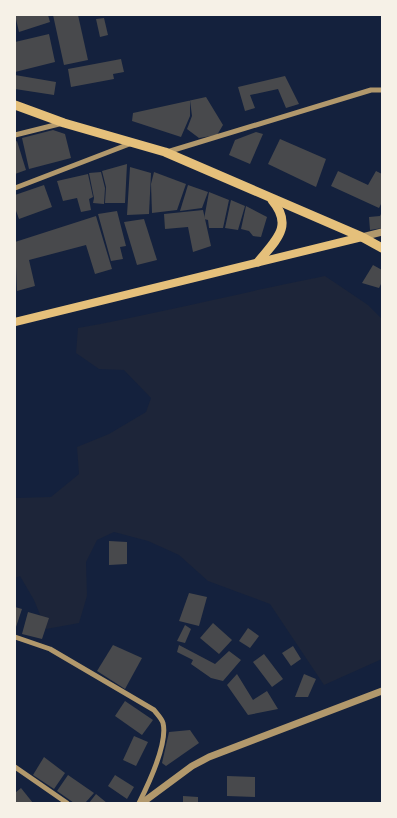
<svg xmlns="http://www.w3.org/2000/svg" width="397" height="818" font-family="'Roboto Condensed',sans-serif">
  <rect width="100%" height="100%" fill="#14213d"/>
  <path fill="#1d2539" d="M 325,276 L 368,305 L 382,319 L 382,659 L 324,685 L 270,604 L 208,581 L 179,555 L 148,541 L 114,532 L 97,540 L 86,562 L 87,596 L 79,623 L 46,629 L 34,600 L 20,576 L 15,578 L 15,498 L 51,497 L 79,474 L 77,447 L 109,434 L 146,412 L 151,398 L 124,370 L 99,369 L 76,353 L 78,328 C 161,313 243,292 325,276 Z"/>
  <g fill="#48494c">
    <path d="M 15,15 L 48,15 L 50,22 L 19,32 Z"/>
    <path d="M 53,15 L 78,15 L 88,60 L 64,65 Z"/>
    <path d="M 104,18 L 108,35 L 100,37 L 96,19 Z"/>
    <path d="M 49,34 L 55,62 L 15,72 L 15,42 Z"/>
    <path d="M 121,59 L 124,72 L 113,74 L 114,79 L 71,87 L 68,69 Z"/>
    <path d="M 15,75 L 56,82 L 54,95 L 15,89 Z"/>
    <path d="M 285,76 L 299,104 L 286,108 L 278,89 L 250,95 L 255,108 L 245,111 L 238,87 Z"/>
    <path d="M 206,97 L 223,125 L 217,135 L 199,138 L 187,129 L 192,116 L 190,100 L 190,116 L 181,137 L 132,121 L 133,113 Z"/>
    <path d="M 53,130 L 65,134 L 71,158 L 29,169 L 22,138 Z"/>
    <path d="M 256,132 L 263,134 L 250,164 L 229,155 L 235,140 Z"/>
    <path d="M 280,139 L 326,159 L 316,187 L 268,164 Z"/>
    <path d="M 17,141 L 26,170 L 15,174 L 15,142 Z"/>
    <path d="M 127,164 L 125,203 L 105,203 L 106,187 L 102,171 Z"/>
    <path d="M 130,167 L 151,173 L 149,214 L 127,215 Z"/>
    <path d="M 338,171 L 368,185 L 376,171 L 382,174 L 382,202 L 379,208 L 331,186 Z"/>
    <path d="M 101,172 L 105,188 L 104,204 L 93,203 L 94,198 L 89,173 Z"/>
    <path d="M 154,172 L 186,184 L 177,210 L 152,213 L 151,184 Z"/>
    <path d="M 88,174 L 93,197 L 89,199 L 91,210 L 81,212 L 77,198 L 63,201 L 57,181 Z"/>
    <path d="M 44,185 L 52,207 L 19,219 L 15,208 L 15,195 Z"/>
    <path d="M 188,185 L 208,192 L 202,208 L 180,211 Z"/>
    <path d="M 209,192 L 229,200 L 223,228 L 209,228 L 208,220 L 204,219 Z"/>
    <path d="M 231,200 L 245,206 L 238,230 L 225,228 Z"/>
    <path d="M 246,206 L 267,217 L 261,237 L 253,236 L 249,231 L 241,229 Z"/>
    <path d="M 203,210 L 211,246 L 193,252 L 188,227 L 165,229 L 164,214 Z"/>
    <path d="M 117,211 L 126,246 L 120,247 L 123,259 L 111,261 L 98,214 Z"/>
    <path d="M 382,212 L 382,228 L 370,230 L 369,217 L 380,216 Z"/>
    <path d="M 96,216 L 112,269 L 95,274 L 86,245 L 29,260 L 35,286 L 17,291 L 15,242 Z"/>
    <path d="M 144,219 L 157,260 L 137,265 L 124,222 Z"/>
    <path d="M 373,265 L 382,270 L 382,282 L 379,288 L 362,283 Z"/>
    <path d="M 109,541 L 127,542 L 127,564 L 109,565 Z"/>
    <path d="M 189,593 L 207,597 L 199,626 L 179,621 Z"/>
    <path d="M 15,607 L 22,609 L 15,630 Z"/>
    <path d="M 28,612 L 49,618 L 42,639 L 22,634 Z"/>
    <path d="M 213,623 L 232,640 L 219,654 L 200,638 Z"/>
    <path d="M 185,625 L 191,629 L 185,643 L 177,641 Z"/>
    <path d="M 248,628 L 259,636 L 250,648 L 239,641 Z"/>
    <path d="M 113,645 L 142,658 L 125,689 L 97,671 Z"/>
    <path d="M 179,645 L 215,664 L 229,651 L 241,660 L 223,681 L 211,678 L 191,664 L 193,660 L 177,652 Z"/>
    <path d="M 293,646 L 301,659 L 291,666 L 282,653 Z"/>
    <path d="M 264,654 L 283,679 L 272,687 L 253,662 Z"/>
    <path d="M 237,674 L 253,700 L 267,691 L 278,709 L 248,715 L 227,685 Z"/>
    <path d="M 304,674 L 316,679 L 308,697 L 295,697 Z"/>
    <path d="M 125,701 L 153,720 L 142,735 L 115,716 Z"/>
    <path d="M 190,730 L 199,743 L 166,766 L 162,763 L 169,732 Z"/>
    <path d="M 134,736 L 148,742 L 136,766 L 123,760 Z"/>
    <path d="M 44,757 L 65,773 L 54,789 L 33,775 Z"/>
    <path d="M 68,775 L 94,793 L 85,803 L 74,803 L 57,791 Z"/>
    <path d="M 115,775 L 134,787 L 127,799 L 108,786 Z"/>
    <path d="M 227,776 L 255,777 L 255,797 L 227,796 Z"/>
    <path d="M 21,788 L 33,803 L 15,803 L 15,793 Z"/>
    <path d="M 96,794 L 107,803 L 89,803 Z"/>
    <path d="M 183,796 L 198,797 L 198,803 L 183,803 Z"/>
  </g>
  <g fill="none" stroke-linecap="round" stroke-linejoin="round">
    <g stroke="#b1986c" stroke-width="5">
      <path d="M 15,135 L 63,123"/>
      <path d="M 167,152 L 371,90 L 382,90"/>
      <path d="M 15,188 L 132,143"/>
      <path d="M 15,637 L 50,649 L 154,710 C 157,714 162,719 163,723 C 168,743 148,785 139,803"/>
      <path d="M 15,767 L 67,803"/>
    </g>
    <g stroke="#b1986c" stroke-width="7">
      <path d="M 362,237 L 382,232"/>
      <path d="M 142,803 L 192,766 L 209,757 L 382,691"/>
    </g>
    <path stroke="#e5c07b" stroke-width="8" d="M 15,322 L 362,237"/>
    <g stroke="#e5c07b" stroke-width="9">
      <path d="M 15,105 L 64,123 L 165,152 L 362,237 L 382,248"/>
      <path d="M 258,262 C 276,240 294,226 272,200"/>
    </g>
  </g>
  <rect width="397" height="818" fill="none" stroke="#f6f1e7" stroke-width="32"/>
</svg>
